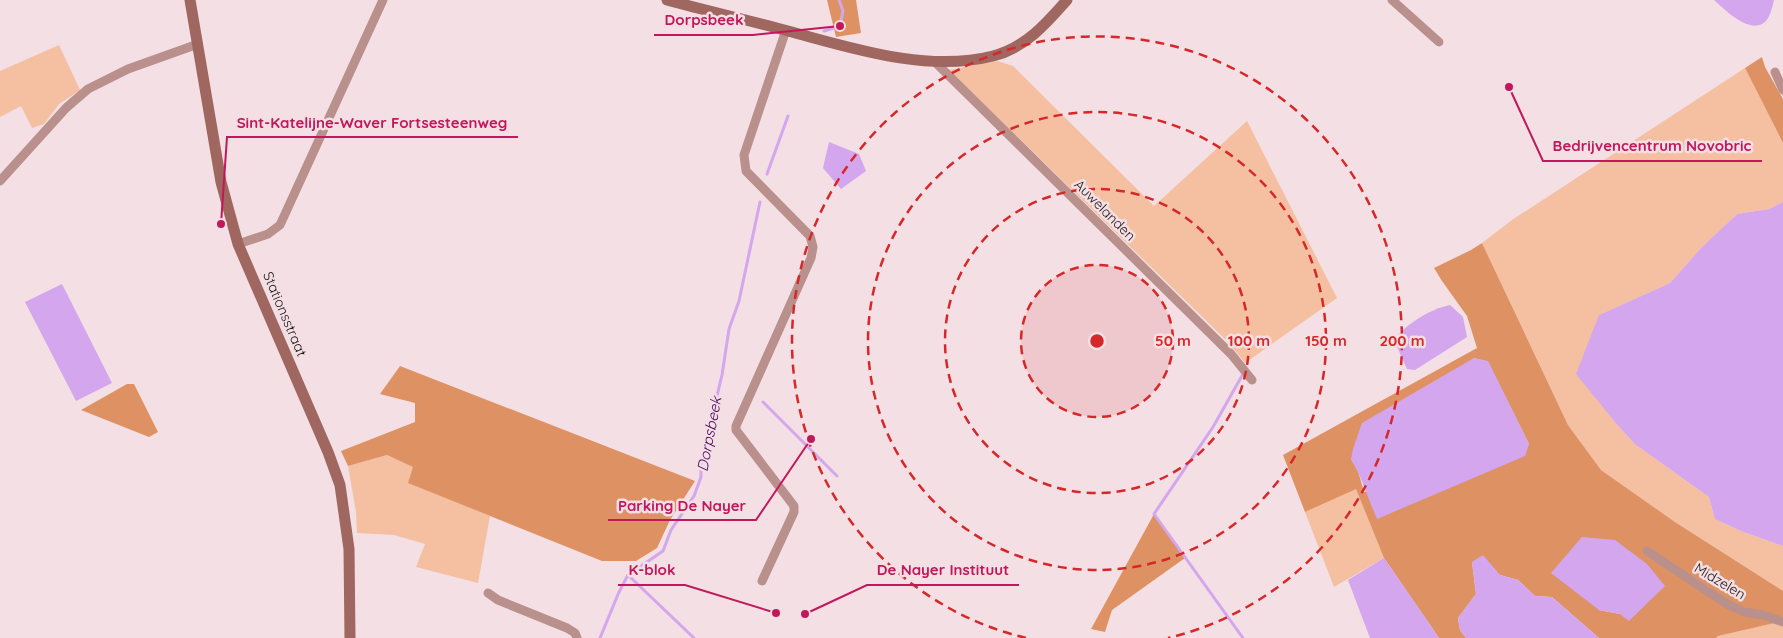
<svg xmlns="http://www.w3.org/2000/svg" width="1783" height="638" font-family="Quicksand,sans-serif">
  <rect width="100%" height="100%" fill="#f3dfe4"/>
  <g fill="#f4c0a1">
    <path d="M 59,45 L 80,90 L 59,104 L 44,124 L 32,128 L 21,106 L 0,117 L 0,71 Z"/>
    <path d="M 997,61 L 1013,66 L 1154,206 L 1247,121 L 1337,298 L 1245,363 L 1228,342 L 949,70 Z"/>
    <path d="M 1745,68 L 1783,143 L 1783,202 L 1769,209 L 1737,214 L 1701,248 L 1670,283 L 1599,315 L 1603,405 L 1619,427 L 1636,445 L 1709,497 L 1715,519 L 1741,531 L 1783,546 L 1783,591 L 1675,522 L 1601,470 L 1568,425 L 1482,243 L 1512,220 Z"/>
    <path d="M 387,455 L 414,467 L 409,483 L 490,516 L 478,583 L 416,567 L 425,544 L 394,535 L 357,533 L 356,512 L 348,466 Z"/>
    <path d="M 1356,488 L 1384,558 L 1334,587 L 1305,512 Z"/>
    <path d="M 1778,622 L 1783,626 L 1783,638 L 1716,638 L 1718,636 Z"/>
  </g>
  <g fill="#de9264" fill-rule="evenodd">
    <path d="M 827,0 L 856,0 L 861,33 L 836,37 Z"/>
    <path d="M 1762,57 L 1765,67 L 1783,99 L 1783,143 L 1745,68 Z"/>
    <path d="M 1482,243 L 1568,425 L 1601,470 L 1675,522 L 1783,591 L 1783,621 L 1718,636 L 1716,638 L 1599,638 L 1552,597 L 1535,596 L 1518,580 L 1500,575 L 1472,562 L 1476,594 L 1458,618 L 1460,630 L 1466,638 L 1439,638 L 1384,558 L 1356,489 L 1305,512 L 1283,455 L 1477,348 L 1467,316 L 1442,281 L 1434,268 L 1471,250 ZM 1474,358 L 1488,362 L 1529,444 L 1364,492 L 1358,471 L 1351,459 ZM 1582,537 L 1620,614 L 1599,610 Z"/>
    <path d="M 400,366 L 695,481 L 670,520 L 657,548 L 636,561 L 602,561 L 408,483 L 413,467 L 387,455 L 348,466 L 341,451 L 415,422 L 415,403 L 380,394 Z"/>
    <path d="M 127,384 L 134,384 L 158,432 L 149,437 L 81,410 Z"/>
    <path d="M 1154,514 L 1185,558 L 1112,610 L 1105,632 L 1091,629 Z"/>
  </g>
  <g fill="#d3a6ee">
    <path d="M 1714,0 L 1774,0 C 1772,8 1770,20 1762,24 C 1747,32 1724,9 1714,0 Z"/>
    <path d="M 829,142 L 859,154 L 866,171 L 841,189 L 823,168 Z"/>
    <path d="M 1783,202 L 1783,546 L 1741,531 L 1715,519 L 1709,497 L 1636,445 L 1619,427 L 1576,374 L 1599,315 L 1670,283 L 1701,248 L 1737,214 L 1769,209 Z"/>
    <path d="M 62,284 L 112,383 L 76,401 L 25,302 Z"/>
    <path d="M 1450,305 L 1463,317 L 1467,337 L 1415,370 L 1407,369 L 1394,340 C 1406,324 1430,309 1450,305 Z"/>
    <path d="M 1474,358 L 1488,361 L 1529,444 L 1525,456 L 1377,519 C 1368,499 1362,477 1351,459 L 1353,449 L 1362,423 Z"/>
    <path d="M 1582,537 L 1615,540 L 1647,564 L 1665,586 L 1629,621 L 1620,614 L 1599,610 L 1551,573 Z"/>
    <path d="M 1483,555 L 1500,575 L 1518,580 L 1535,596 L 1552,597 L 1599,638 L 1466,638 L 1460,630 L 1458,618 L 1476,594 L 1472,562 Z"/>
    <path d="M 1384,558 L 1439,638 L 1370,638 L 1348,580 Z"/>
  </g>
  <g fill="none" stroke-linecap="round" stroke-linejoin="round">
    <g stroke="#d3a6ee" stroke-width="3">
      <path d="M 824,31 L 840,26 L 843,11 L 839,0"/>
      <path d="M 767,174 L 788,116"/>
      <path d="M 1243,374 L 1213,427 L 1154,514 L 1243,638"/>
      <path d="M 763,402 L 837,476"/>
      <path d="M 628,575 L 694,638"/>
      <path d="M 600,638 L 619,592 L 628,575 L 663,551 L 671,530 L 694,496 L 701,477 L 701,463 L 722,375 L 729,329 L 739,301 L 760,202"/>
    </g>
    <g stroke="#b9908b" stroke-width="9">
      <path d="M 1392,0 L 1439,42"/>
      <path d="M 935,62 L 1231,354 L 1252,380"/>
      <path d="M 1775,72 L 1783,90"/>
      <path d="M 0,181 L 66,108 L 88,89 L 128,69 L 198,44"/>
      <path d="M 238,244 L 268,234 L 280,225 L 383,0"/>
      <path d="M 1647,551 L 1727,604 L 1744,612 L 1763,615 L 1783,622"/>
      <path d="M 762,581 L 794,512 L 794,506 L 736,430 L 736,426 L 811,258 L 813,247 L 810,236 L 746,171 L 744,155 L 786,30"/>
      <path d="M 488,593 L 498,600 L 567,628 L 575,633 L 577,638"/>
    </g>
    <g stroke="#a06660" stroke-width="11">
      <path d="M 190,0 L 221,182 L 238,244 L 328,452 L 340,485 L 349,549 L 350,638"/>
      <path d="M 667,0 C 707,11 748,20 788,31 C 852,48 927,73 993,56 C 1025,48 1046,24 1067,0"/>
    </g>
  </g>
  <circle cx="1097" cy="341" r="76" fill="#d62828" fill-opacity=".12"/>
  <g fill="none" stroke="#d62828" stroke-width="2.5" stroke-dasharray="9 6">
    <circle cx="1097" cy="341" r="76"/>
    <circle cx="1097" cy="341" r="152"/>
    <circle cx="1097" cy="341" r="229"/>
    <path d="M1026 638A305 305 0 1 1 1168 638"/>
  </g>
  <g text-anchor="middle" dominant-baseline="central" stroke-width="5" stroke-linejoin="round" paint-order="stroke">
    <g font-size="14" fill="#1f181a" stroke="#f3dfe4">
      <text transform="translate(1105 210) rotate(45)">Auwelanden</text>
      <text transform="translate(285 314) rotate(67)">Stationsstraat</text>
      <text transform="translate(1720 581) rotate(31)">Midzelen</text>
    </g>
    <g font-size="15" font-style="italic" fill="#45085f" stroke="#f3dfe4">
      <text transform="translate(709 434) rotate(-79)">Dorpsbeek</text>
    </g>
  </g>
  <circle cx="1097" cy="341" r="8" fill="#d62828" stroke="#f3dfe4" stroke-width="2.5"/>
  <g font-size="15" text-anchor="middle" font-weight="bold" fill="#d62828" stroke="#f3dfe4" stroke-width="5" stroke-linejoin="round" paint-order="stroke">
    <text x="1173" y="346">50 m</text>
    <text x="1249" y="346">100 m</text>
    <text x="1326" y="346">150 m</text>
    <text x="1402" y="346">200 m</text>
  </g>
  <path fill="none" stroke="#c2185b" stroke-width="2" d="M840 26L753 35H654M221 224L227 137H518M1509 87L1543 161H1762M811 439L756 520H608M776 613L685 585H618M805 614L867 585H1019"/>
  <g fill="#c2185b" stroke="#f3dfe4" stroke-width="2">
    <circle cx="840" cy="26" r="5"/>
    <circle cx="221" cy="224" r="5"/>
    <circle cx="1509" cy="87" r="5"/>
    <circle cx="811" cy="439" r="5"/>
    <circle cx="776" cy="613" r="5"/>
    <circle cx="805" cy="614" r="5"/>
  </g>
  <g font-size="15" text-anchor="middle" font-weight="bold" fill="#c2185b" stroke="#f3dfe4" stroke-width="5" stroke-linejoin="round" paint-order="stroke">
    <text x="704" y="25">Dorpsbeek</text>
    <text x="372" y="128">Sint-Katelijne-Waver Fortsesteenweg</text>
    <text x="1652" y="151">Bedrijvencentrum Novobric</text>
    <text x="682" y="511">Parking De Nayer</text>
    <text x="652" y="575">K-blok</text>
    <text x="943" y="575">De Nayer Instituut</text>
  </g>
</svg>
